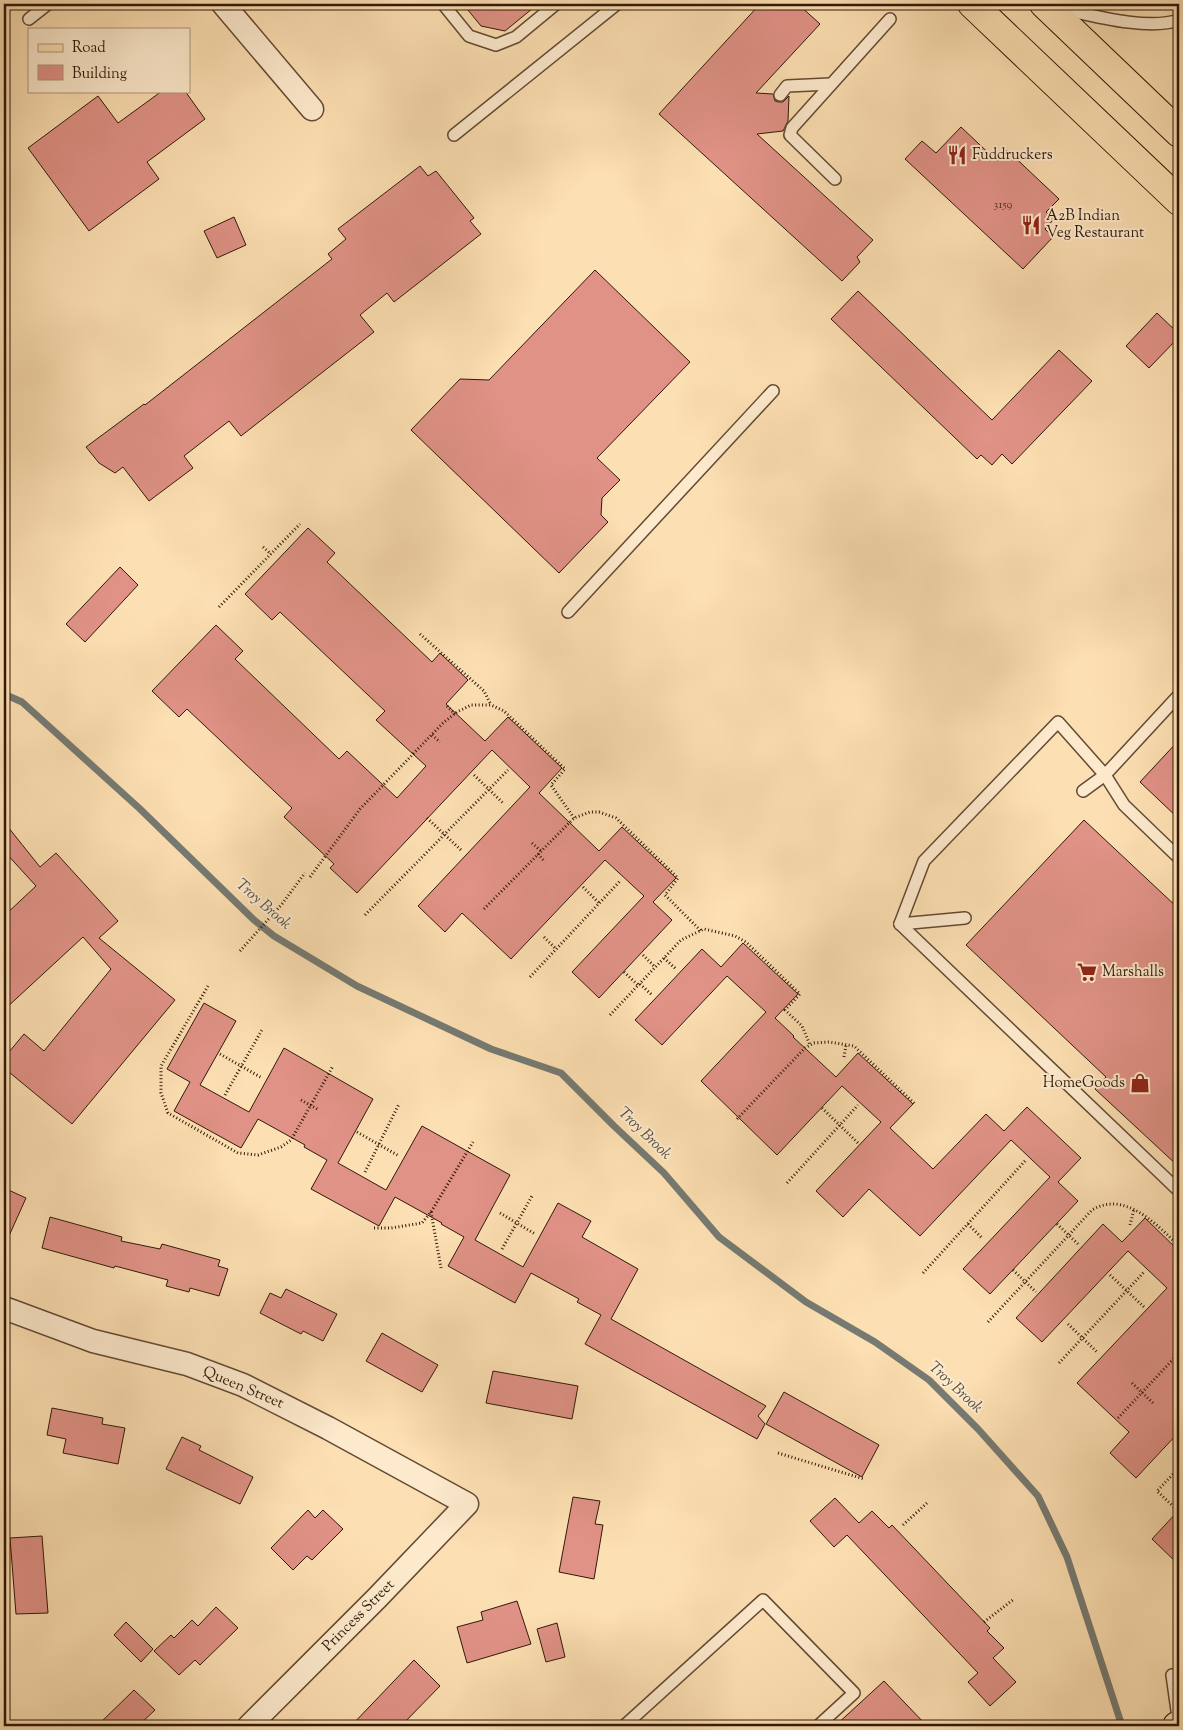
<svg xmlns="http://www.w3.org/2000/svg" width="1183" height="1730" font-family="'Sorts Mill Goudy',serif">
  <rect width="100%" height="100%" fill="#fcdfb2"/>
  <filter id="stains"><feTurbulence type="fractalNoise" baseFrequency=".004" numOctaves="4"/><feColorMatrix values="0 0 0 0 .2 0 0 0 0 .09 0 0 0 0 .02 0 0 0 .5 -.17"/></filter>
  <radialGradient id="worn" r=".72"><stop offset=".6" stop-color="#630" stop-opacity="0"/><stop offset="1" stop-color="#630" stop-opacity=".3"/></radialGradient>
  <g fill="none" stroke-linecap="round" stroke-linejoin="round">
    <path stroke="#767a72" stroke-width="7" d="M 4,694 L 22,702 L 139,808 L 254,920 L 274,936 L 357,986 L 491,1049 L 561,1073 L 614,1126 L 664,1173 L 719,1237 L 806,1302 L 875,1342 L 929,1380 L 978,1429 L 1038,1496 L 1067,1557 L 1122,1726"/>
  </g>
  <g fill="#e09286" stroke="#311909">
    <path d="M 463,4 L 538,4 L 505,31 L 481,26 Z"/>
    <path d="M 760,4 L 798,4 L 820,24 L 756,93 L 773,94 L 775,101 L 779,102 L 783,102 L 789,96 L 788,121 L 783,131 L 757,134 L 873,240 L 857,257 L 860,262 L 842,281 L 659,114 Z"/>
    <path d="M 162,91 L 185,91 L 205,119 L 147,162 L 159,179 L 89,231 L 28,148 L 98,96 L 118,123 Z"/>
    <path d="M 961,127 L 997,161 L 1007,150 L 1059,199 L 1046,212 L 1054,219 L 1045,229 L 1053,237 L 1023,269 L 905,159 L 922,141 L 936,153 Z"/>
    <path d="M 420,166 L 428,176 L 436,171 L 474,218 L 470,221 L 481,234 L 394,302 L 387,293 L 360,315 L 374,332 L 241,436 L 229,421 L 184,456 L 193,468 L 149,501 L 123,467 L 115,473 L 99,463 L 86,447 L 144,404 L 145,405 L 332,259 L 328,254 L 346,239 L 338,229 Z"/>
    <path d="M 234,217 L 246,245 L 217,258 L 204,231 Z"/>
    <path d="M 595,270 L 690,362 L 597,458 L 620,480 L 602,498 L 601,515 L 608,522 L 559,573 L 411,430 L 460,379 L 489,380 Z"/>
    <path d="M 858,291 L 992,420 L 1059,350 L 1092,381 L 1012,464 L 1002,454 L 992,465 L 981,455 L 977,459 L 831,319 Z"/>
    <path d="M 1157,313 L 1179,334 L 1179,337 L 1149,368 L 1126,346 Z"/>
    <path d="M 308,528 L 335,553 L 327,562 L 432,662 L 440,653 L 468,680 L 446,704 L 485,741 L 508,717 L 562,768 L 539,793 L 599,851 L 622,827 L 676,878 L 653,902 L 672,920 L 599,998 L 572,972 L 644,896 L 605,860 L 511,959 L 462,913 L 445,932 L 418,906 L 530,787 L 492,750 L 357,893 L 330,868 L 334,864 L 284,817 L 292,808 L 187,709 L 179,717 L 152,691 L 216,625 L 243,651 L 235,659 L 339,759 L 347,751 L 397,798 L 426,766 L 376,720 L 385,711 L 280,612 L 272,620 L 245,594 Z"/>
    <path d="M 120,567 L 138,585 L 85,642 L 66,624 Z"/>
    <path d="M 1179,740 L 1179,819 L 1140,782 Z"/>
    <path d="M 1084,820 L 1179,909 L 1179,1167 L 1095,1089 L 1106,1077 L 966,945 Z"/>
    <path d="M 4,822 L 40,867 L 56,853 L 118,921 L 99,938 L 175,1000 L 72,1124 L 4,1068 L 4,1058 L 24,1034 L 44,1051 L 111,969 L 83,937 L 4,1010 L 4,916 L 36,886 L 4,851 Z"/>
    <path d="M 743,943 L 798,994 L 775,1018 L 794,1036 L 793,1037 L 836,1077 L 858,1053 L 913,1104 L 890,1128 L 933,1169 L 986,1114 L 1004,1131 L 1027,1107 L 1081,1158 L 1058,1182 L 1078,1201 L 990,1294 L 963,1269 L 1050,1177 L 1011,1140 L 920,1236 L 869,1189 L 843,1217 L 816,1191 L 881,1122 L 842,1086 L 777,1155 L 701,1081 L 766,1012 L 727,976 L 662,1045 L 635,1020 L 702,949 L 721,967 Z"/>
    <path d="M 204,1003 L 236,1021 L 200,1085 L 249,1112 L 284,1048 L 373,1099 L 338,1163 L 386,1190 L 422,1126 L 510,1175 L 475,1240 L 523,1267 L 558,1203 L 591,1221 L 582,1237 L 638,1269 L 611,1319 L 766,1406 L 758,1416 L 765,1424 L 757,1439 L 585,1344 L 601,1315 L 577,1302 L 579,1299 L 531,1273 L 515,1303 L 448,1266 L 464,1237 L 441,1224 L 442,1223 L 395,1197 L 379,1226 L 311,1189 L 327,1160 L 304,1147 L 305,1145 L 258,1119 L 241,1148 L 174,1111 L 190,1082 L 167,1069 Z"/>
    <path d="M 4,1188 L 26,1198 L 4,1247 Z"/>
    <path d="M 50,1217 L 122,1237 L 121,1241 L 160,1249 L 162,1244 L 220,1260 L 218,1266 L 228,1269 L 219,1296 L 190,1288 L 189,1292 L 166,1286 L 168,1280 L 115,1266 L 114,1268 L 42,1248 Z"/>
    <path d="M 1145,1218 L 1179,1251 L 1179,1432 L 1136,1478 L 1110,1453 L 1129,1432 L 1077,1383 L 1167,1288 L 1128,1251 L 1042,1342 L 1016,1318 L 1103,1224 L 1122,1242 Z"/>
    <path d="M 286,1289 L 337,1314 L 323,1341 L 303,1331 L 301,1334 L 260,1313 L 270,1293 L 281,1298 Z"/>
    <path d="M 382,1333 L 438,1365 L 422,1392 L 366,1361 Z"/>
    <path d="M 493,1371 L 578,1386 L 572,1419 L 486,1403 Z"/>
    <path d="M 784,1392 L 879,1445 L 862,1477 L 766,1424 Z"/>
    <path d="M 52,1408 L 103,1418 L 102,1424 L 125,1428 L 118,1464 L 63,1453 L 66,1439 L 47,1435 Z"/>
    <path d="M 182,1437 L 201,1446 L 199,1450 L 253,1477 L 240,1504 L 166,1469 Z"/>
    <path d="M 573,1497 L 600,1501 L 595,1524 L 603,1525 L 594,1579 L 559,1572 Z"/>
    <path d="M 835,1498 L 859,1523 L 872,1511 L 889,1528 L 892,1525 L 990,1628 L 987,1631 L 1004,1648 L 993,1658 L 1016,1682 L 990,1706 L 968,1682 L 978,1673 L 847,1535 L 834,1547 L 810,1521 Z"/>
    <path d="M 308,1510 L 315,1518 L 323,1510 L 343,1529 L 312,1560 L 307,1556 L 293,1570 L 271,1548 Z"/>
    <path d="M 1179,1510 L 1179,1565 L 1152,1539 Z"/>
    <path d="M 42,1536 L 48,1613 L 16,1614 L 10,1538 Z"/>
    <path d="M 517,1601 L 531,1644 L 467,1663 L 457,1627 L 483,1620 L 481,1612 Z"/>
    <path d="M 216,1607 L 238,1628 L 200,1665 L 195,1660 L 179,1675 L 154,1651 L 171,1635 L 174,1638 L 192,1620 L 198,1626 Z"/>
    <path d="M 126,1622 L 153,1649 L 141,1662 L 114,1635 Z"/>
    <path d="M 557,1623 L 565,1657 L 546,1662 L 537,1629 Z"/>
    <path d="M 414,1660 L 440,1686 L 401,1726 L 351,1726 Z"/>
    <path d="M 884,1681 L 927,1726 L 835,1726 Z"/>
    <path d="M 134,1690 L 155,1710 L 138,1726 L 97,1726 Z"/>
  </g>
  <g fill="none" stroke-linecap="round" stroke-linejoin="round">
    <defs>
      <g id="lane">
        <path d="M 443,4 L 469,36 L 496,45 L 516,37 L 556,4"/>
        <path d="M 1058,8 C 1091,15 1147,31 1179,20"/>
        <path d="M 29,19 L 48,4"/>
        <path d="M 780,95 L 787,86 L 831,84"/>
        <path d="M 454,135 L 617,4"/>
        <path d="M 835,179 L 790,135 L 792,128 L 890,19"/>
        <path d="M 568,612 L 773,391"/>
        <path d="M 1083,791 L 1105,775 L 1179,695"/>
        <path d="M 900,924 L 924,861 L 1058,722 L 1105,775 L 1124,805 L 1179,858"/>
        <path d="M 900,924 L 1179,1191"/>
        <path d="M 900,924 L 965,918"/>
        <path d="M 1172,1675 L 1179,1725"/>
        <path d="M 624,1726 L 763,1600 L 854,1693 L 818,1726"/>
      </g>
      <g id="street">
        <path d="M 223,4 L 312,109"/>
        <path d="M 4,1308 L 93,1341 L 187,1364 L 243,1385 L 328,1428 L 467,1504 L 377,1598 L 249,1726"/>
      </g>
      <path id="primary" d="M 1177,1726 L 1179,1725"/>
      <g id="highway">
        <path d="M 972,4 L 1179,201"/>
        <path d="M 1044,4 L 1179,133"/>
      </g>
    </defs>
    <use href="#lane" stroke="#644a33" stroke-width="14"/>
    <use href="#street" stroke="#644a33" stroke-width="25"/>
    <use href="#primary" stroke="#311909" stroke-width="30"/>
    <use href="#highway" stroke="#311909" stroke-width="30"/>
    <g stroke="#311909" stroke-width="3" stroke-dasharray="1 2.5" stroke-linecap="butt">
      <path d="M 263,547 L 271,554"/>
      <path d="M 219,607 L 300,524"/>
      <path d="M 420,634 L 484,691 L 491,705"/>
      <path d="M 447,706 L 455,714"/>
      <path d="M 432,735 L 440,742"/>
      <path d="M 474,775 L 504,804"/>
      <path d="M 427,818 L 461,850"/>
      <path d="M 532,843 L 541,851"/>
      <path d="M 538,854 L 545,862"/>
      <path d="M 310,877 L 360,809 L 443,723 L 457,712 L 471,705 L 491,705 L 504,711 L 565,769 L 551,785 L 574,818"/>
      <path d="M 583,887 L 599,903"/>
      <path d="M 484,909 L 574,818 L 590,812 L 599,812 L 616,818 L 678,878 L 665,895 L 701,931"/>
      <path d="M 365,915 L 508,770"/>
      <path d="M 544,937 L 556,949"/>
      <path d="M 240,951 L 282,904 L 305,873"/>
      <path d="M 643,955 L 655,967"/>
      <path d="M 664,958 L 676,969"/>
      <path d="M 624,972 L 638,985"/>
      <path d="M 530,977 L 621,880"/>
      <path d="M 640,984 L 652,995"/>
      <path d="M 208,986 L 161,1066 L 161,1093 L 168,1113 L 238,1153 L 258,1155 L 281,1147 L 291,1140 L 333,1066"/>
      <path d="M 610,1015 L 681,940 L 704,929 L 735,936 L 746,942 L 800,994 L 785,1010 L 802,1026 L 810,1045"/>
      <path d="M 220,1054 L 262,1078"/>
      <path d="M 844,1057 L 846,1045"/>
      <path d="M 225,1095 L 263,1028"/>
      <path d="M 301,1100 L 319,1110"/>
      <path d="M 822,1108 L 858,1143"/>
      <path d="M 737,1119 L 805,1048 L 814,1043 L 829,1042 L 854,1046 L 915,1104"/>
      <path d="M 357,1132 L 399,1156"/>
      <path d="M 365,1172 L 399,1104"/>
      <path d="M 787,1183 L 858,1105"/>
      <path d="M 431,1212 L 441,1268"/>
      <path d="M 500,1213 L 535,1234"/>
      <path d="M 968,1224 L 982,1238"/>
      <path d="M 1057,1224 L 1078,1244"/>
      <path d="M 1130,1225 L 1134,1209"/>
      <path d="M 374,1228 L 391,1228 L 422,1223 L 431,1212 L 473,1142"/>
      <path d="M 502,1249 L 532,1196"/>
      <path d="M 1013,1270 L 1036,1292"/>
      <path d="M 923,1273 L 1025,1161"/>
      <path d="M 1110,1275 L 1144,1307"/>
      <path d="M 988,1322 L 1092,1210 C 1125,1190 1157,1225 1179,1246"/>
      <path d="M 1068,1324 L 1097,1352"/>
      <path d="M 1176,1336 L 1179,1339"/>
      <path d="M 1059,1363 L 1145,1271"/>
      <path d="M 1132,1383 L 1154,1404"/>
      <path d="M 1118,1418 L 1179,1353"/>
      <path d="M 778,1453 L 864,1479"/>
      <path d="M 1174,1507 L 1157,1491 L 1179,1468"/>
      <path d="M 903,1525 L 928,1502"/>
      <path d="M 984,1622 L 1014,1599"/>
    </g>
    <use href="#lane" stroke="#fdeacd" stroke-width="11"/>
    <use href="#street" stroke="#fdeacd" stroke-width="22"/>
    <use href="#primary" stroke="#fcdfb2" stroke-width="28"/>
    <use href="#highway" stroke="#fcdfb2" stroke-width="28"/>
  </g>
  <defs>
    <symbol id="restaurant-bare" viewBox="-9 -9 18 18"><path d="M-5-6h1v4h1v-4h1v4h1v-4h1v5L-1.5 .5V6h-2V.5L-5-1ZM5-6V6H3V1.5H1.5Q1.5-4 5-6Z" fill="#8f2418" stroke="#fdeacd" stroke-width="2.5" paint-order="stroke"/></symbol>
    <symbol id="supermarket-bare" viewBox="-9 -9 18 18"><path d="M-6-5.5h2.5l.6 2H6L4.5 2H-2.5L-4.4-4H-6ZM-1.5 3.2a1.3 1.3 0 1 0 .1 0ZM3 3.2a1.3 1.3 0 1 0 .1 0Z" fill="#8f2418" stroke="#fdeacd" stroke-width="2.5" paint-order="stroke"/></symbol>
    <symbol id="shop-bare" viewBox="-9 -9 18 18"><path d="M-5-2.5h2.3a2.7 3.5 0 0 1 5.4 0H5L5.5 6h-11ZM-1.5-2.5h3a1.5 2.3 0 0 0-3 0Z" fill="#8f2418" stroke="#fdeacd" stroke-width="2.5" paint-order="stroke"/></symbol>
  </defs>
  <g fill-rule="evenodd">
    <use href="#restaurant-bare" x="943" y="141" width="28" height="28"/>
    <use href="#restaurant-bare" x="1017" y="211" width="28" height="28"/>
    <use href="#supermarket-bare" x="1073" y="958" width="28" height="28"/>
    <use href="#shop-bare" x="1126" y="1069" width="28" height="28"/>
  </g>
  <g text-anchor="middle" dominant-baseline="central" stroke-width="4" stroke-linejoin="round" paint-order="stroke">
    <g font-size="12" fill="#5d3728">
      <text x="1003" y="205">3159</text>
    </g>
    <g font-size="15" fill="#311909" stroke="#fdeacd" text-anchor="start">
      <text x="972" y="155">Fuddruckers</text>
      <text x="1046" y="216">A2B Indian<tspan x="1046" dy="17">Veg Restaurant</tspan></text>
      <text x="1102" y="972">Marshalls</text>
      <text x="1125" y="1083" text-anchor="end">HomeGoods</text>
    </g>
    <g font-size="15" fill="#311909" stroke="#fdeacd">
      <text transform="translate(243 1388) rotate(23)">Queen Street</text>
      <text transform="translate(359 1616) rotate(-45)">Princess Street</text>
    </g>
    <g font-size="16" font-style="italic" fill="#595146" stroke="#fdeacd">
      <text transform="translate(263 905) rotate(41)">Troy Brook</text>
      <text transform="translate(644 1134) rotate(44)">Troy Brook</text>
      <text transform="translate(955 1388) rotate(43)">Troy Brook</text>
    </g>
  </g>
  <rect width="1183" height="1730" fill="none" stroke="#fcdfb2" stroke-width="20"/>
  <rect x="5" y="5" width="1173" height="1720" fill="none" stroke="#311909" stroke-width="2.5"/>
  <rect x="10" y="10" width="1163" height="1710" fill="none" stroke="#311909"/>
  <rect x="28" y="28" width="162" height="65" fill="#fdeacd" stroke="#ab967f"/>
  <rect x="38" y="44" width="25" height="8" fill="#fcdfb2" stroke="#ab967f"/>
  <text x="72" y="52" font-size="15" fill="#311909">Road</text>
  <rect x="38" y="65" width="25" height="15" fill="#e09286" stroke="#ab967f"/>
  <text x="72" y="78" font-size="15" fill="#311909">Building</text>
  <rect width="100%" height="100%" filter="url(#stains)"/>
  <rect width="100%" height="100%" fill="url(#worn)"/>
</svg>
